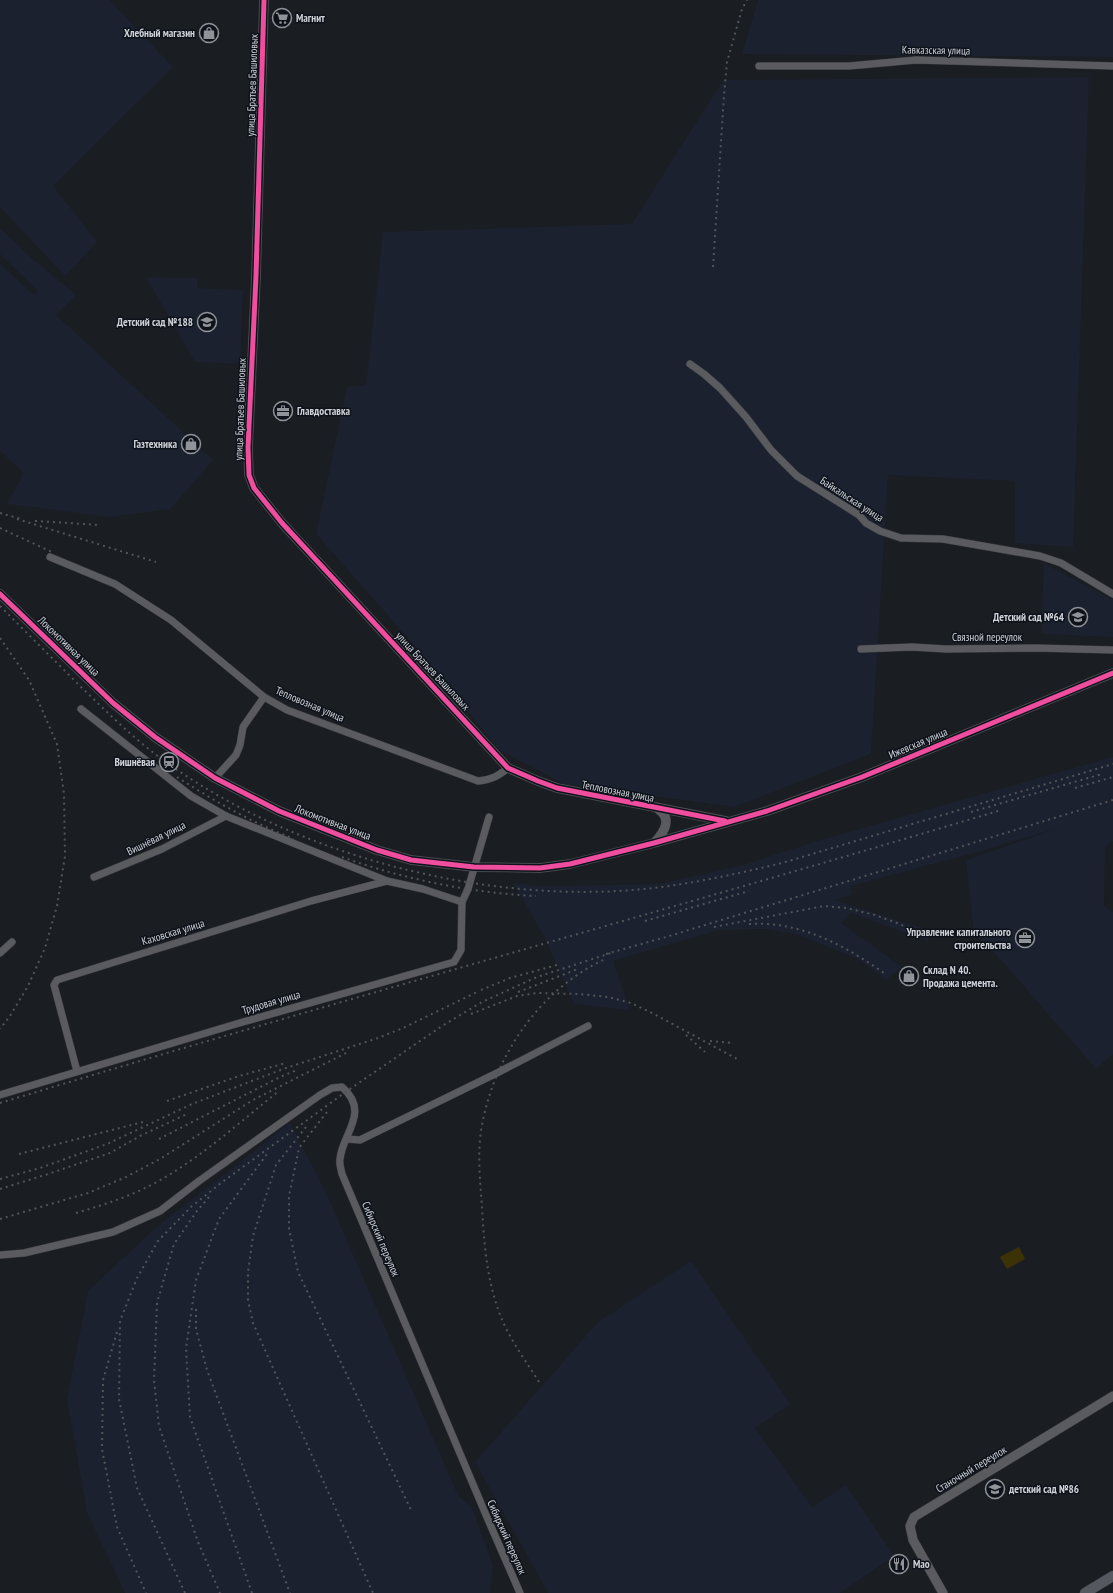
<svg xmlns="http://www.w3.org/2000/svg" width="1113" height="1593" font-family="'PT Sans Narrow',sans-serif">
  <rect width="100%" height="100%" fill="#1a1d22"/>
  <g fill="#1b212f">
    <path d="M 0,0 L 109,0 L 173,67 L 53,186 L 97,242 L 65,276 L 0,207 Z"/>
    <path d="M 758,0 L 1113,0 L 1113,57 L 742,54 Z"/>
    <path d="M 1089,77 L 1073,547 L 1015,543 L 1015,481 L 888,475 L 871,754 L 734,807 L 564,784 L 499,750 L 407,637 L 316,534 L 347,387 L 366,385 L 383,232 L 632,224 L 723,80 Z"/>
    <path d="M 0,228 L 30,257 L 76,295 L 56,315 L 213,460 L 170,509 L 110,517 L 7,504 L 24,473 L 0,451 L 0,264 L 34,295 L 38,291 L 0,254 Z"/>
    <path d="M 146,277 L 197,278 L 197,288 L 243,290 L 240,364 L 195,362 Z"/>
    <path d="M 1044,563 L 1113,600 L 1113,637 L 1041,634 Z"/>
    <path d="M 1113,757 L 1113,841 L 1105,847 L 1104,906 L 1113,912 L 1113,1054 L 1096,1069 L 986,943 L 974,935 L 966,862 L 964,861 L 1055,829 L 974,853 L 851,886 L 852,895 L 834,900 L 931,931 L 928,941 L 851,913 L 841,923 L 902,967 L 886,980 L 858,959 L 798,935 L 766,929 L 719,930 L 613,961 L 630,1010 L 574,1004 L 544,936 L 513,883 L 538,886 L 659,884 L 743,865 L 817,841 Z"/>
    <path d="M 290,1123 L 325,1190 L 458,1495 L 472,1508 L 493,1565 L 490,1593 L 125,1593 L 87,1513 L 67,1399 L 88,1291 L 154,1229 Z"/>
    <path d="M 691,1261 L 790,1404 L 755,1428 L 812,1507 L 846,1485 L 894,1556 L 840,1593 L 548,1593 L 475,1462 L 598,1322 Z"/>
  </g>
  <path fill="#3d3205" d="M 1019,1247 L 1025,1259 L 1007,1269 L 1000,1257 Z"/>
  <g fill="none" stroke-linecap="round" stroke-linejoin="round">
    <defs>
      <g id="street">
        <path d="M 759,66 L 849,66 L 916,60 L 1113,66"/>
        <path d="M 690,364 L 704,374 L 720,388 L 746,417 L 771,450 L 797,476 L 859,515 L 866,523 L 880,531 L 901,538 L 943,539 L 1040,556 L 1061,563 L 1113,594"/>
        <path d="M 50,557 L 115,584 L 171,620 L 264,697 L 287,710 L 478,781 C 491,780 498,776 508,768"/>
        <path d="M 861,649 L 912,647 L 946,649 L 1036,648 L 1113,650"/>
        <path d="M 81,709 L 191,796 L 226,816 L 387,881 L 423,889 L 462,902"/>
        <path d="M 215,778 L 236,755 L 240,745 L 243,727 L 264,697"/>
        <path d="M 94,877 L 162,849 L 226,816"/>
        <path d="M 0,953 L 12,942"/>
        <path d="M 77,1071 L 54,985 L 57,980 L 311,901 L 387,881"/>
        <path d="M 0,1095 L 236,1024 L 454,962 L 461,950 L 462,902 L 468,889 L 489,817"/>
        <path d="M 347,1139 L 360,1140 L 497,1073 L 588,1026"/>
        <path d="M 0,1255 L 24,1253 L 113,1232 L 160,1211 L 199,1181 L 320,1095 L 332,1088 L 342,1087 C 371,1112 342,1134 340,1159 C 339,1164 341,1169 342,1174 L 486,1515 L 520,1593"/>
      </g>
      <g id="secondary">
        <path d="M 264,0 L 256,276 L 248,448 L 249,475 L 254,488 L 282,523 L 508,768 L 538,781 L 557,788 L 726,821"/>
        <path d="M 0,594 L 113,703 L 155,737 L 215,778 L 279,811 L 377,850 L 411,860 L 474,867 L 540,868 L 570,864 L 654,843 L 767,811 L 862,777 L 1113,673"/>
        <path d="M 655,842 C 664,832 673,819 658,809"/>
        <path d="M 943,1593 L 913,1540 L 910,1526 L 914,1517 L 1113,1396"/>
      </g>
      <path id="primary" d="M 1085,1593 L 1113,1576"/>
    </defs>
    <use href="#street" stroke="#36383c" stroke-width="8"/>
    <use href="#secondary" stroke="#36383c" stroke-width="10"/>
    <use href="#primary" stroke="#36383c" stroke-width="11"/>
    <use href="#street" stroke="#595b5f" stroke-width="7"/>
    <use href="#secondary" stroke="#595b5f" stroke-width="9"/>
    <use href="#primary" stroke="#55585e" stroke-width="10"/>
    <g stroke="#525458" stroke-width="2" stroke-dasharray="2 4" stroke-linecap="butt">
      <path d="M 713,267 L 724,95 L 727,62 L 742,9 L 747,0"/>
      <path d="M 0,513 L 21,519"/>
      <path d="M 17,519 L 156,562"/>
      <path d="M 35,521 L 101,525"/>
      <path d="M 0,528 L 54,553"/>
      <path d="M 0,606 C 27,633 54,660 81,687 C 110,715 139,744 173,767 C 296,853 469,899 618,891 C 674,888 728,876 782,863 L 1113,764"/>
      <path d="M 0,638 L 29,680 L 57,744 L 64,794 L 65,856 L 57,906 L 45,948 L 28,986 L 10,1016 L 0,1029"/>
      <path d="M 177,777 C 214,801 253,823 294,839"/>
      <path d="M 1075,788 L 1113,777"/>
      <path d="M 971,812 L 1102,774"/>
      <path d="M 342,857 C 403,879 471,893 536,896"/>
      <path d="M 645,921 L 749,891"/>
      <path d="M 749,924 C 800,921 844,945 884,973"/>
      <path d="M 714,927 L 824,906 L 846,908 L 875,915 L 897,923 L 925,935"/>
      <path d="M 606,954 L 666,937 L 1113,800"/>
      <path d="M 481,990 L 510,978 L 557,965"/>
      <path d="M 518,992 L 578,969"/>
      <path d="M 471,1014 L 517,996 L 537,993 L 579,994 L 608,997 L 631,1003 L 654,1014 L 739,1060"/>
      <path d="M 686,1035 L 705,1052"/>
      <path d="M 710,1041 L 734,1043"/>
      <path d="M 167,1101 L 239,1076 L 286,1063"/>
      <path d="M 0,1103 C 332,1002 666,911 998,811"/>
      <path d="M 327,1112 L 299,1148 L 289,1196 L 289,1229 L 298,1272 L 412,1512"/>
      <path d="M 306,1127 L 276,1165 L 253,1236 L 248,1272 L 248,1300 L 253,1323 L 373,1593"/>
      <path d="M 159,1139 L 280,1077 L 297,1070"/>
      <path d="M 19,1154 L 147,1121"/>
      <path d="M 0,1179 L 40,1168 L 107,1144 L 192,1104 L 283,1069 L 378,1038 L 403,1028 L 477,992"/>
      <path d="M 0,1189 L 48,1174 L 110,1153 L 140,1136 L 187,1114"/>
      <path d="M 209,1197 L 197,1211 L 174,1244 L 157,1303 L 154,1380 L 159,1426 L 198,1542 L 220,1593"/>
      <path d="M 76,1213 C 106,1204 135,1195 162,1179 C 204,1155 241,1121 279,1091"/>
      <path d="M 0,1219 L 88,1193 L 126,1177 L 160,1159 L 253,1100 L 346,1053"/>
      <path d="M 196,1309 L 196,1329 L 207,1370 L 290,1593"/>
      <path d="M 117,1332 L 103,1380 L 102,1449 L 117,1527 L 146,1593"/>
      <path d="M 539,1382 C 526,1361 510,1340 501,1317 C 487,1283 484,1243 482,1207 C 480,1180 477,1151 482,1125 C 495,1055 539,991 603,960"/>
      <path d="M 185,1593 L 137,1488 L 119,1399 L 120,1321 L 137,1278 L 158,1241 L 191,1207 L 221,1183 L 347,1091 L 442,1026 L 482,1002 L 537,977 L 611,953"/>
      <path d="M 252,1593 L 190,1417 L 186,1348 L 196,1280 L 219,1219 L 267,1154"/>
    </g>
    <defs>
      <g id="cycleway">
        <path d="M 264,0 L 256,276 L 248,448 L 249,475 L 254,488 L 282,523 L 508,768 L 538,781 L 557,788 L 725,821"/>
        <path d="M 0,594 L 113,703 L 155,737 L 215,778 L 279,811 L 377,850 L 411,860 L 474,867 L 540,868 L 570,864 L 654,843 L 767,811 L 862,777 L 1113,673"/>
      </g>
    </defs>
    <use href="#cycleway" stroke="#0e131b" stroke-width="8"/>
    <use href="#cycleway" stroke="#ef4d9e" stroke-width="5"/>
  </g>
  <defs>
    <symbol id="supermarket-ring" viewBox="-11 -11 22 22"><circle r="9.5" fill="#0e131b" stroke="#909398" stroke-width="1.5"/><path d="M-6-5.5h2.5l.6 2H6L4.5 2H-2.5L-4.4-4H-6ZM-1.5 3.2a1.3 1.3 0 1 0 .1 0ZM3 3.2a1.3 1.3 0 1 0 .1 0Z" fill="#909398"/></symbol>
    <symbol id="shop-ring" viewBox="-11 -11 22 22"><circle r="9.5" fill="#0e131b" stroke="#909398" stroke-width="1.5"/><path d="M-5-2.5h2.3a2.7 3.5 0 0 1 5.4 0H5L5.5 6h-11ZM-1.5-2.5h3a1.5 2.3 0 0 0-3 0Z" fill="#909398"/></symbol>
    <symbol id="school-ring" viewBox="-11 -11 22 22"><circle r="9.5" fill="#0e131b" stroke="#909398" stroke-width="1.5"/><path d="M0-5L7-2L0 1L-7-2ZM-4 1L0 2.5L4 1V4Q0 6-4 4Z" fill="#909398"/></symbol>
    <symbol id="office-ring" viewBox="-11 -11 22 22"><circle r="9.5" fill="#0e131b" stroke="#909398" stroke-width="1.5"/><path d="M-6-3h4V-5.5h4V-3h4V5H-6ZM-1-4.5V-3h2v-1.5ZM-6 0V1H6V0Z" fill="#909398"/></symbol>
    <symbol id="station-ring" viewBox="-11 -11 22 22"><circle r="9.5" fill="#0e131b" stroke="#909398" stroke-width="1.5"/><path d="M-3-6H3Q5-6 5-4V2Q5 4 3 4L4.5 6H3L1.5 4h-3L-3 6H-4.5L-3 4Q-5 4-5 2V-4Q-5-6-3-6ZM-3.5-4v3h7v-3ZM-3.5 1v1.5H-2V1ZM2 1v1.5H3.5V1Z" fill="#909398"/></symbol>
    <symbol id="restaurant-ring" viewBox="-11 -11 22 22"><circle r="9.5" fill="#0e131b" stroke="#909398" stroke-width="1.5"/><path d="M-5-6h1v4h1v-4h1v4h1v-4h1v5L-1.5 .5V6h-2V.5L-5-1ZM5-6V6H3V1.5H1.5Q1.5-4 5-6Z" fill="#909398"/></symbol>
  </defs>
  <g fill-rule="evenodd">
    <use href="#supermarket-ring" x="271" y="7" width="22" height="22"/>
    <use href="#shop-ring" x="198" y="22" width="22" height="22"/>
    <use href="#school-ring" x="196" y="311" width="22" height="22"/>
    <use href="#office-ring" x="272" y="400" width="22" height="22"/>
    <use href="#shop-ring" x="180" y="433" width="22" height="22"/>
    <use href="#school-ring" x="1067" y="606" width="22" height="22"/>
    <use href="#station-ring" x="158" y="751" width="22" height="22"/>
    <use href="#office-ring" x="1014" y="927" width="22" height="22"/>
    <use href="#shop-ring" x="898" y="965" width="22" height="22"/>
    <use href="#school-ring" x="984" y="1478" width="22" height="22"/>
    <use href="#restaurant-ring" x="888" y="1553" width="22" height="22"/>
  </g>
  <g text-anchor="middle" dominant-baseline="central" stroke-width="3" stroke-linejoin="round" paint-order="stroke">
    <g font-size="11" font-weight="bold" fill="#cfd2d8" stroke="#0e131b" text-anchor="end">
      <text x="296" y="18" text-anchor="start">Магнит</text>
      <text x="195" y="33">Хлебный магазин</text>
      <text x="193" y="322">Детский сад №188</text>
      <text x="297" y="411" text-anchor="start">Главдоставка</text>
      <text x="177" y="444">Газтехника</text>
      <text x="1064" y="617">Детский сад №64</text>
      <text x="155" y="762">Вишнёвая</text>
      <text x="1011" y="932">Управление капитального<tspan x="1011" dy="13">строительства</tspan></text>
      <text x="923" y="970" text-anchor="start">Склад N 40.<tspan x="923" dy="13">Продажа цемента.</tspan></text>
      <text x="1009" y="1489" text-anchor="start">детский сад №86</text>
      <text x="913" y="1564" text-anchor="start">Мао</text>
    </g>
    <g font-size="11" fill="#cfd2d8" stroke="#0e131b">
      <text transform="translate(936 50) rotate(1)">Кавказская улица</text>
      <text transform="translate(252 85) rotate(-88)">улица Братьев Башиловых</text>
      <text transform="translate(240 409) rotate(-88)">улица Братьев Башиловых</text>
      <text transform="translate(852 499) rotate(33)">Байкальская улица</text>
      <text x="987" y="637">Связной переулок</text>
      <text transform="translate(69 646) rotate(44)">Локомотивная улица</text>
      <text transform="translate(433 671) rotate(47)">улица Братьев Башиловых</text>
      <text transform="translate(310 704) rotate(23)">Тепловозная улица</text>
      <text transform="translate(918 743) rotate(-23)">Ижевская улица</text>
      <text transform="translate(618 791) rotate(11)">Тепловозная улица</text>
      <text transform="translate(333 822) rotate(21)">Локомотивная улица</text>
      <text transform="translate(156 838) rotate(-26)">Вишнёвая улица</text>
      <text transform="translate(173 932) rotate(-17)">Каховская улица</text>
      <text transform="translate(271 1002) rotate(-16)">Трудовая улица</text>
      <text transform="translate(381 1239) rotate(67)">Сибирский переулок</text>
      <text transform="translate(971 1469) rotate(-31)">Станочный переулок</text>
      <text transform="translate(507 1537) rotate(66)">Сибирский переулок</text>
    </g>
  </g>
</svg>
